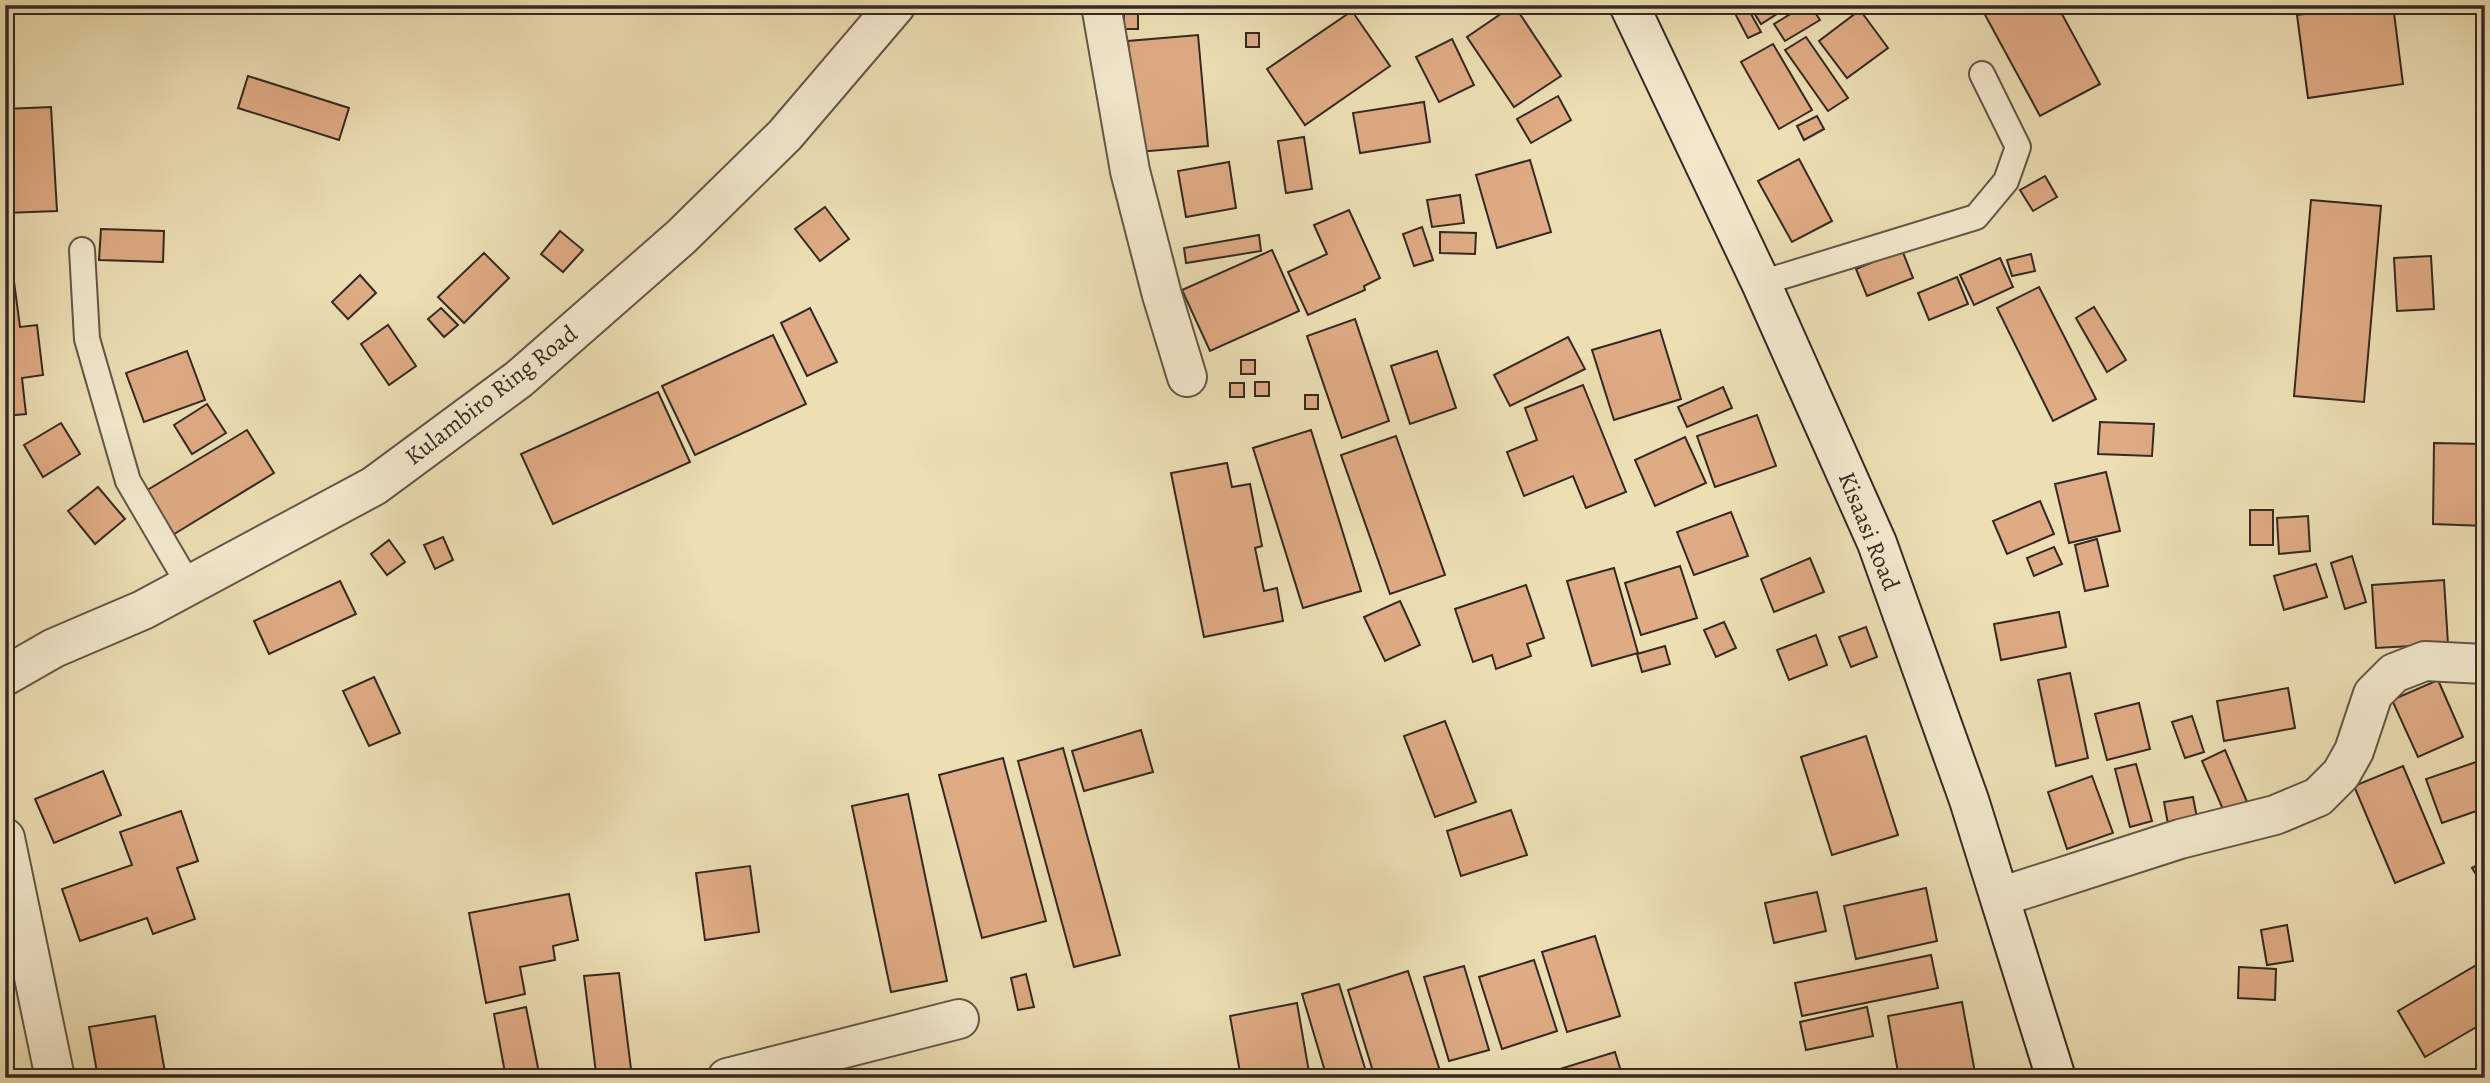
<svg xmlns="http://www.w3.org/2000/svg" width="2490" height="1083" font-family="Alegreya,serif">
  <rect width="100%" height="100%" fill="#ecdfb4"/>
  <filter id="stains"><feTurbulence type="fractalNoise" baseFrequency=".00286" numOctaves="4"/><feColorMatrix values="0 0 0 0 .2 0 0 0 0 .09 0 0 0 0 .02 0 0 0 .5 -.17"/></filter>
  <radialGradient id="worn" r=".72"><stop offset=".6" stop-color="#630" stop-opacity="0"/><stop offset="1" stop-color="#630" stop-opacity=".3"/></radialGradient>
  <g fill="#dfab84" stroke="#352924" stroke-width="2">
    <path d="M 1514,5 L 1561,76 L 1514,107 L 1467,37 Z"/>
    <path d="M 1746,5 L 1761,32 L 1748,38 L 1731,6 Z"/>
    <path d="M 1749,5 L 1791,5 L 1761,24 Z"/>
    <path d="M 1805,5 L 1810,5 L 1820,20 L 1785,41 L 1774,24 Z"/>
    <path d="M 1998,5 L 2057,5 L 2100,84 L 2040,116 L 1984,13 Z"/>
    <path d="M 2366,5 L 2393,5 L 2403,84 L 2308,98 L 2297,15 Z"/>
    <path d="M 1860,10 L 1888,48 L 1847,78 L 1819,41 Z"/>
    <path d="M 1352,11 L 1390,66 L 1305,125 L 1267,69 Z"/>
    <rect x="1124" y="14" width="14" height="15"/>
    <rect x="1246" y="33" width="13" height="14"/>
    <path d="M 1198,35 L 1208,146 L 1138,152 L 1128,41 Z"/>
    <path d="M 1806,37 L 1848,98 L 1828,111 L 1785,50 Z"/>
    <path d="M 1452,39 L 1474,85 L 1439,102 L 1416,57 Z"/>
    <path d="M 1773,44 L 1812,110 L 1779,129 L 1741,62 Z"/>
    <path d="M 248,76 L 349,108 L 339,140 L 238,108 Z"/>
    <path d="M 1558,96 L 1571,120 L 1531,143 L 1517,119 Z"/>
    <path d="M 1424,102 L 1430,142 L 1360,153 L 1353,113 Z"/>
    <path d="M 51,107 L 57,211 L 5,213 L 5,109 Z"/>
    <path d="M 1817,116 L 1824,129 L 1804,140 L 1797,126 Z"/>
    <path d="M 1304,137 L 1312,189 L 1286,193 L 1278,141 Z"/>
    <path d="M 1799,159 L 1832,221 L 1792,242 L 1758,181 Z"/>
    <path d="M 1530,160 L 1551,232 L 1497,248 L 1476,175 Z"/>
    <path d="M 1229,162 L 1236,208 L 1186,217 L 1178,171 Z"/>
    <path d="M 2045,176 L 2057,197 L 2033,211 L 2020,190 Z"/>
    <path d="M 1460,195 L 1464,223 L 1432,227 L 1427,200 Z"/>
    <path d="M 2311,200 L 2381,206 L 2364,402 L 2294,396 Z"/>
    <path d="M 825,207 L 849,239 L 820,261 L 795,229 Z"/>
    <path d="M 1349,210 L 1380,278 L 1364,286 L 1365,290 L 1308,315 L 1288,272 L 1327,254 L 1314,225 Z"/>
    <path d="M 1422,227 L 1433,260 L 1414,266 L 1403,234 Z"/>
    <path d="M 101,229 L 164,231 L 163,262 L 99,260 Z"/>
    <path d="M 560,231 L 583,250 L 563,272 L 541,254 Z"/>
    <path d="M 1440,232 L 1476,233 L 1475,254 L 1440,253 Z"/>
    <path d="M 1259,235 L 1261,251 L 1186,263 L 1184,248 Z"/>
    <path d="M 1272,250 L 1299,311 L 1210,351 L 1182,290 Z"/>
    <path d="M 1902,250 L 1913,278 L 1867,296 L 1856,269 Z"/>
    <path d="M 484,253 L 509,278 L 464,323 L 438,297 Z"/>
    <path d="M 2031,254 L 2035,271 L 2012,276 L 2007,260 Z"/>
    <path d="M 2431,256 L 2434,309 L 2397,311 L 2394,258 Z"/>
    <path d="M 2000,258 L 2013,287 L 1974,305 L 1960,275 Z"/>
    <path d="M 13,274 L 20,327 L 37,325 L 43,375 L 22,378 L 26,414 L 5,416 L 5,275 Z"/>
    <path d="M 360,275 L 376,293 L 348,319 L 332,302 Z"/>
    <path d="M 1957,277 L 1968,304 L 1929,320 L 1918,293 Z"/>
    <path d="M 2039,287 L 2096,399 L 2053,421 L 1997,308 Z"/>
    <path d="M 2094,307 L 2126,360 L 2107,372 L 2076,318 Z"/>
    <path d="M 441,308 L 458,325 L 444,337 L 428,319 Z"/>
    <path d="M 810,308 L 837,362 L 807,376 L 781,323 Z"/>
    <path d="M 1355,319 L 1389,421 L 1342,438 L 1307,336 Z"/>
    <path d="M 388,325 L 416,366 L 389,385 L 361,344 Z"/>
    <path d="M 1660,330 L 1681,399 L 1614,420 L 1592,350 Z"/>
    <path d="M 773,335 L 806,404 L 695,455 L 662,386 Z"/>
    <path d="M 1568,337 L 1585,369 L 1510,406 L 1494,375 Z"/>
    <path d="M 187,351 L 205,400 L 144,422 L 126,373 Z"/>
    <path d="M 1437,351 L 1456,408 L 1410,424 L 1391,366 Z"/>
    <rect x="1241" y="360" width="14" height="14"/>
    <rect x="1255" y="382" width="14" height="14"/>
    <rect x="1230" y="383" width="14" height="14"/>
    <path d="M 1583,385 L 1626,492 L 1586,508 L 1573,476 L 1524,496 L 1507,452 L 1537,440 L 1525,408 Z"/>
    <path d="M 1723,387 L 1732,408 L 1687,427 L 1678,407 Z"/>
    <path d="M 658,392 L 690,462 L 553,524 L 521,454 Z"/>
    <rect x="1305" y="395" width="13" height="14"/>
    <path d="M 207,404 L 226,433 L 192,454 L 174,425 Z"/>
    <path d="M 1757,415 L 1776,466 L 1715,487 L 1697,436 Z"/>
    <path d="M 2100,422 L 2154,424 L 2152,456 L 2098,454 Z"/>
    <path d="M 61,423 L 80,454 L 43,477 L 24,445 Z"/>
    <path d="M 247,430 L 274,473 L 171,536 L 144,492 Z"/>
    <path d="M 1311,430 L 1361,591 L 1303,608 L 1253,448 Z"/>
    <path d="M 1396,436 L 1445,575 L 1390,594 L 1341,455 Z"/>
    <path d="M 1685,437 L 1706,483 L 1655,506 L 1635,460 Z"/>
    <path d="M 2434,443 L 2485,444 L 2485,526 L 2433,524 Z"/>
    <path d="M 1227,463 L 1232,487 L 1250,484 L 1262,546 L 1255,548 L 1264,591 L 1277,588 L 1283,621 L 1204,637 L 1171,473 Z"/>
    <path d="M 2106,472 L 2120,531 L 2069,543 L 2055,484 Z"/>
    <path d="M 98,487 L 125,519 L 95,544 L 68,511 Z"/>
    <path d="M 2040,501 L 2054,534 L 2007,554 L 1993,521 Z"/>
    <rect x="2250" y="510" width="23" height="35"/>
    <path d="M 1731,512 L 1748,556 L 1694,575 L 1677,532 Z"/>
    <path d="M 2308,516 L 2310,551 L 2279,554 L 2277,518 Z"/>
    <path d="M 443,537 L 453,560 L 435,569 L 424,545 Z"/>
    <path d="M 2097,539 L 2108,586 L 2085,591 L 2075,545 Z"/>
    <path d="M 389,540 L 405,562 L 387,575 L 371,554 Z"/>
    <path d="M 2054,547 L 2062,564 L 2034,576 L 2027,558 Z"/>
    <path d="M 2352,556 L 2366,602 L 2345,609 L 2331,563 Z"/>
    <path d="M 1810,558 L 1824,592 L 1774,612 L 1761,579 Z"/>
    <path d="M 2316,564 L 2327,597 L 2284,610 L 2274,576 Z"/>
    <path d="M 1680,566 L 1697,618 L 1641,635 L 1625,583 Z"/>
    <path d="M 1614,568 L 1638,653 L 1592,666 L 1567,581 Z"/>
    <path d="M 2444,580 L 2448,644 L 2376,648 L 2372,585 Z"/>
    <path d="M 340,581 L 356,614 L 269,654 L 254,621 Z"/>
    <path d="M 1526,585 L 1544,638 L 1527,644 L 1531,656 L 1496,669 L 1492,655 L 1473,662 L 1455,609 Z"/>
    <path d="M 1400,601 L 1420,645 L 1385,661 L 1364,617 Z"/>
    <path d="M 2059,612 L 2066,647 L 2001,660 L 1994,624 Z"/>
    <path d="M 1724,622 L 1736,648 L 1716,657 L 1704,630 Z"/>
    <path d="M 1866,627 L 1877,657 L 1851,667 L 1839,637 Z"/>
    <path d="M 1816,635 L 1827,665 L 1789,680 L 1777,650 Z"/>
    <path d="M 1665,646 L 1670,664 L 1642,672 L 1637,654 Z"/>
    <path d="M 2070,673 L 2088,758 L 2056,766 L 2038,680 Z"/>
    <path d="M 374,677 L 400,733 L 369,746 L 343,691 Z"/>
    <path d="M 2438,680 L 2463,737 L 2418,757 L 2392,700 Z"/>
    <path d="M 2288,688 L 2295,728 L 2224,741 L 2217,701 Z"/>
    <path d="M 2139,703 L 2150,749 L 2107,760 L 2095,714 Z"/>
    <path d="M 2192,716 L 2204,752 L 2185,758 L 2172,722 Z"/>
    <path d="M 1445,721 L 1476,802 L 1435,817 L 1404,736 Z"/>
    <path d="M 1141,730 L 1153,772 L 1084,791 L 1072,751 Z"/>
    <path d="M 1866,736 L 1898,835 L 1832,855 L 1801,757 Z"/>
    <path d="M 1063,748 L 1120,955 L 1074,967 L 1018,761 Z"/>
    <path d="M 2225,750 L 2248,804 L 2225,814 L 2202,761 Z"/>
    <path d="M 1003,758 L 1046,921 L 982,938 L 939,775 Z"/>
    <path d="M 2485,759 L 2485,808 L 2442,823 L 2426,779 Z"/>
    <path d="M 2136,764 L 2152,821 L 2130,827 L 2115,769 Z"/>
    <path d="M 2403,766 L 2444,863 L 2395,883 L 2354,786 Z"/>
    <path d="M 103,771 L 121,815 L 54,843 L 35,799 Z"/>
    <path d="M 2092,776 L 2113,833 L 2067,849 L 2048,792 Z"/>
    <path d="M 908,794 L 947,981 L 891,992 L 852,806 Z"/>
    <path d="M 2193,797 L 2197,818 L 2168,824 L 2164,802 Z"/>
    <path d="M 1511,810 L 1527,855 L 1461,876 L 1447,831 Z"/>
    <path d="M 181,811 L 198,861 L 177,868 L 195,919 L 153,934 L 147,918 L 80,941 L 62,889 L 132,865 L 120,832 Z"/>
    <path d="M 2485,861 L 2485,889 L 2472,868 Z"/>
    <path d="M 750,866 L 759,932 L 705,940 L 696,873 Z"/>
    <path d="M 1926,888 L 1937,941 L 1856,959 L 1844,906 Z"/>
    <path d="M 1817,892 L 1826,931 L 1774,943 L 1765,903 Z"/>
    <path d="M 569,894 L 578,940 L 553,946 L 555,960 L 520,967 L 525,994 L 486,1003 L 469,913 Z"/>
    <path d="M 2287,925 L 2293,961 L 2267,965 L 2261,930 Z"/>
    <path d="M 1595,936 L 1620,1016 L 1567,1032 L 1542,952 Z"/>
    <path d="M 1931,955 L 1938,988 L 1802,1016 L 1795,983 Z"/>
    <path d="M 1534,960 L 1557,1031 L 1502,1049 L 1479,977 Z"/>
    <path d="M 2485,960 L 2485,1022 L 2425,1057 L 2398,1011 Z"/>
    <path d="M 1464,966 L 1489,1050 L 1449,1061 L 1424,977 Z"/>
    <path d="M 2239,967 L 2276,969 L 2275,1000 L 2238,998 Z"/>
    <path d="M 1408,971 L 1440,1071 L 1420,1078 L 1375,1078 L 1348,990 Z"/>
    <path d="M 619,973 L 631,1069 L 596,1073 L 584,976 Z"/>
    <path d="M 1026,974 L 1034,1007 L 1018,1010 L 1011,978 Z"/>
    <path d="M 1339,984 L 1368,1078 L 1327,1078 L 1302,994 Z"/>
    <path d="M 1962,1002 L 1976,1078 L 1899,1078 L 1888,1016 Z"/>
    <path d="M 1297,1003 L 1310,1078 L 1241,1078 L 1230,1016 Z"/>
    <path d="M 526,1007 L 540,1078 L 506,1078 L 494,1014 Z"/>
    <path d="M 1867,1007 L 1873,1036 L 1806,1050 L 1800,1022 Z"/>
    <path d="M 155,1016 L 166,1078 L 98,1078 L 89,1027 Z"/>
    <path d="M 1615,1052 L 1623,1078 L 1538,1078 L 1537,1076 Z"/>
    <path d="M 1847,1070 L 1849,1078 L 1821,1078 Z"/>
  </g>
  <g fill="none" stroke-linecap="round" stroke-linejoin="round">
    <defs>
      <g id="service">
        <path d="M 82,250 L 87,339 L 128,481 L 189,585"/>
        <path d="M 1761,283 L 1976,217 L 2006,181 L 2018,147 L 1982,74"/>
      </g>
      <g id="minor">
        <path d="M 1101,5 L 1130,171 L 1162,295 L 1187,377"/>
        <path d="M 5,676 L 54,648 L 143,610 L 374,486 L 519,379 L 681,237 L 785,135 L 896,5"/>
        <path d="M 5,838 L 55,1078"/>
        <path d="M 2000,897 L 2180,839 L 2275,815 L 2318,797 L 2341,774 L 2354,751 L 2373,694 L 2394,673 L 2425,661 L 2484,664"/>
        <path d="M 727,1078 L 959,1019"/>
      </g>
      <path id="secondary" d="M 1629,5 L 1761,283 L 1877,543 L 1969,800 L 2056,1078"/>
    </defs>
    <use href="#service" stroke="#635648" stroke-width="28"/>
    <use href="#minor" stroke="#635648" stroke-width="42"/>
    <use href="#secondary" stroke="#352924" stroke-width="42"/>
    <use href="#service" stroke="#f3eace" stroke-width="24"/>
    <use href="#minor" stroke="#f3eace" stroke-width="38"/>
    <use href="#secondary" stroke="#f3eace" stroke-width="38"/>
  </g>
  <g text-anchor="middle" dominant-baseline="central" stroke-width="7" stroke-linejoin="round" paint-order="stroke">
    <g font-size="24" fill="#352924" stroke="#f3eace">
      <text transform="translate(491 395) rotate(-38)">Kulambiro Ring Road</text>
      <text transform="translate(1869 531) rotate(68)">Kisaasi Road</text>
    </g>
  </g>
  <rect width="2490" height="1083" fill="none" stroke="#ecdfb4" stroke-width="28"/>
  <rect x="7" y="7" width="2476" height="1069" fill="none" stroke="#352924" stroke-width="3.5"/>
  <rect x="14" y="14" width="2462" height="1055" fill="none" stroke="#352924" stroke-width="2"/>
  <rect width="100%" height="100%" filter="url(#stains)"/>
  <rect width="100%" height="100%" fill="url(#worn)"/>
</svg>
